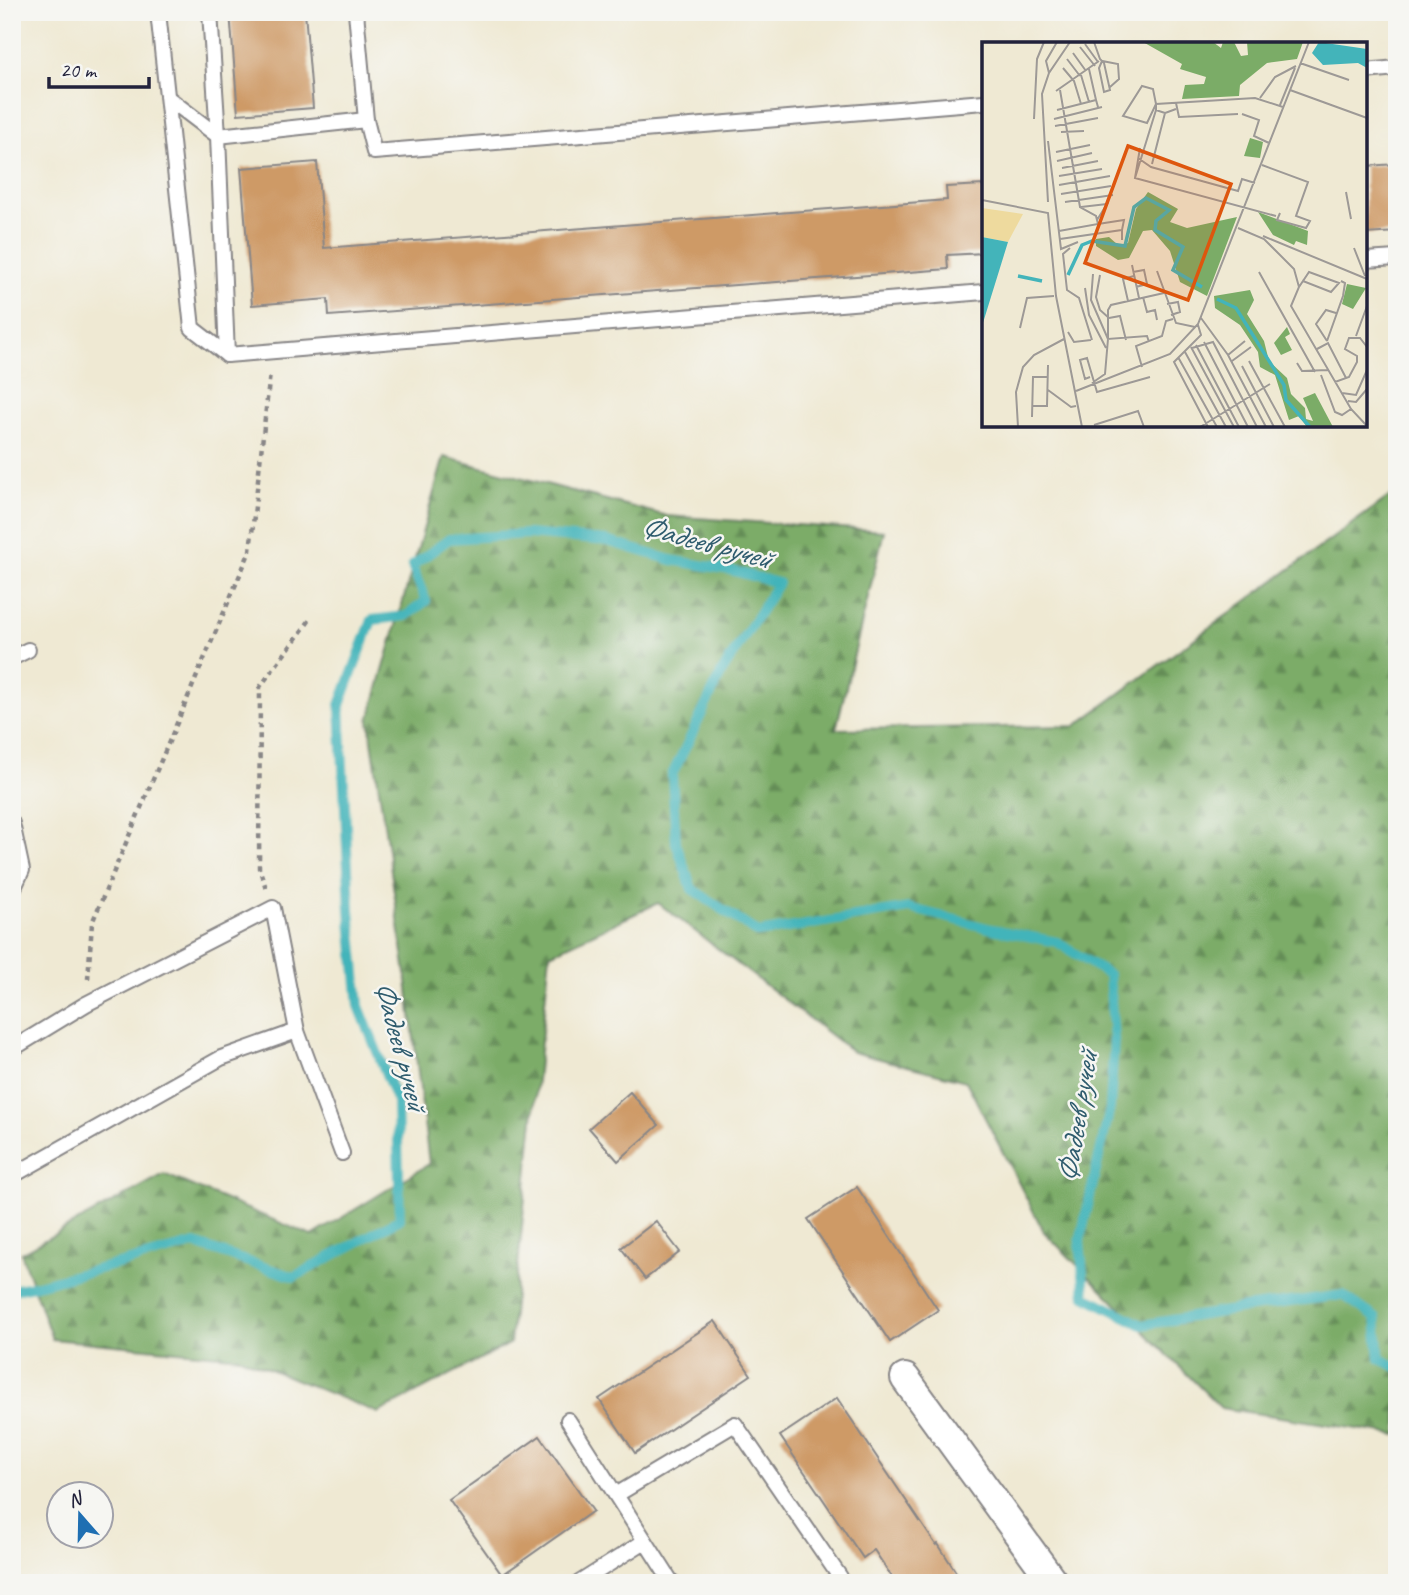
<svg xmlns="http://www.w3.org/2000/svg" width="1409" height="1595" font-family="Caveat,sans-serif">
  <defs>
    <pattern id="forest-firs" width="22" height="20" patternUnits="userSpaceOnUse" patternTransform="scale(1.75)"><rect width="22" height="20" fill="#7bac67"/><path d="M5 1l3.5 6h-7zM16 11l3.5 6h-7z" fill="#648c56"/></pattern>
  </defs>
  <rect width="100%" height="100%" fill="#f6f6f2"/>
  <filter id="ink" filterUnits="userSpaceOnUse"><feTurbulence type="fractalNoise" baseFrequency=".0143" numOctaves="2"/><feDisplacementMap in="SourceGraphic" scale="14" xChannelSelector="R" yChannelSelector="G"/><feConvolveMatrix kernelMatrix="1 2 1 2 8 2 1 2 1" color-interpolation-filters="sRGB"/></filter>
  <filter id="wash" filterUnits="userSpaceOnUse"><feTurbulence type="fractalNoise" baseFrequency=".00686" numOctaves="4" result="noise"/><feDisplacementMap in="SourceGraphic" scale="28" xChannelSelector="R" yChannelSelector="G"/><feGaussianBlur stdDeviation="1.57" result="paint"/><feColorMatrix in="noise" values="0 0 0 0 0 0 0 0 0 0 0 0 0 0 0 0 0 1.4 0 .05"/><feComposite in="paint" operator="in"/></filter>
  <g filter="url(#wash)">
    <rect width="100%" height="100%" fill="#efe9d3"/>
    <path fill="url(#forest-firs)" stroke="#4e6751" stroke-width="2" d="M 444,457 L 667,516 L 884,531 L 836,729 L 1075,726 L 1397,491 L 1397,1435 L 1221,1408 L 1044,1232 L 966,1081 L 853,1052 L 658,903 L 550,954 L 510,1343 L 378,1413 L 240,1357 L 52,1339 L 21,1253 L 164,1174 L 312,1236 L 429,1164 L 407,981 L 369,720 Z"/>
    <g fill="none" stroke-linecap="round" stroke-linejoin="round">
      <path stroke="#43b4ba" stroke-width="10" d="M 12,1290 L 33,1286 L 195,1244 L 294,1277 L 400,1219 L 397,1102 L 359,1006 L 350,910 L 340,705 L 372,620 L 406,616 L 426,601 L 412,566 L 449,539 L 528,534 L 607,541 L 671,560 L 730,570 L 778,583 L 722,672 L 672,775 L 676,843 L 692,889 L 758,933 L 909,908 L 992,929 L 1057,942 L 1109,975 L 1114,1039 L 1110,1108 L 1080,1241 L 1085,1296 L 1142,1325 L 1252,1307 L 1343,1295 L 1376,1318 L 1380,1359 L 1397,1367"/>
    </g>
    <g id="blocks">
      <g fill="#ce9a66">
        <path d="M 230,12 L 305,12 L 313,108 L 238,114 Z"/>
        <path d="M 317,162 L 324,248 L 947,200 L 946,187 L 984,185 L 984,253 L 947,255 L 948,269 L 329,316 L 328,299 L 252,305 L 241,168 Z"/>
        <path d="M 1397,164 L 1397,232 L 1365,234 L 1365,166 Z"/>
        <path d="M 630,1092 L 659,1125 L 618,1161 L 589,1128 Z"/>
        <path d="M 857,1187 L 938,1310 L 890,1342 L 808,1219 Z"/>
        <path d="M 656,1221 L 680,1252 L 645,1279 L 621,1248 Z"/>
        <path d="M 715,1321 L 751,1375 L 635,1453 L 599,1399 Z"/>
        <path d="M 837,1398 L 936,1545 L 938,1544 L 963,1583 L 896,1583 L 874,1550 L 863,1558 L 780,1436 Z"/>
        <path d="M 540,1436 L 593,1511 L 502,1575 L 449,1500 Z"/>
      </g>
    </g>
  </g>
  <g filter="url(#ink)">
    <use href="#blocks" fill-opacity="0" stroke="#888687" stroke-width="2"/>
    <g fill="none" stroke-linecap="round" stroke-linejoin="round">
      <defs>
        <g id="lane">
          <path d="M 158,12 L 192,328 L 227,355 L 984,292"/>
          <path d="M 210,12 L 218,136 L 227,355"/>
          <path d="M 356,12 L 366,120"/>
          <path d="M 1365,71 L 1397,68"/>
          <path d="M 168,98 L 218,136 L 366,120 L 374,152 L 984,102"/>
          <path d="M 1365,260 L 1397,258"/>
          <path d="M 12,658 L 28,650"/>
          <path d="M 12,823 L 22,870 L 12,892"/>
          <path d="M 12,1049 L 86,1004 L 273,908 L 297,1031"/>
          <path d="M 12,1176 L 221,1058 L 297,1031 L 342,1153"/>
          <path d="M 568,1420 L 672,1583"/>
          <path d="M 616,1495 L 735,1424 L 840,1577 L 831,1583"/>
          <path d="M 579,1583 L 645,1541"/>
        </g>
        <path id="street" d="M 905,1378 L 1054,1583"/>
      </defs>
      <use href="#lane" stroke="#888687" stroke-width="18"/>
      <use href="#street" stroke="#888687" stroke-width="32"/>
      <g stroke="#888687" stroke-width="4.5" stroke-dasharray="5 5" stroke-linecap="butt">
        <path d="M 266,888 L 259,868 L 260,687 L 312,617"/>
        <path d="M 88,979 L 92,923 L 250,551 L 270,373"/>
      </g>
      <use href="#lane" stroke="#fff" stroke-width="14"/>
      <use href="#street" stroke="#fff" stroke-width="28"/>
    </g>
  </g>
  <g text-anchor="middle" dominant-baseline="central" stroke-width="5" stroke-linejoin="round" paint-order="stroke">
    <g font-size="30" font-style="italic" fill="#2f5c6e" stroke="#f6f6f2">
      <text transform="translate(706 542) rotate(15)">Фадеев ручей</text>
      <text transform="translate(401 1045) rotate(75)">Фадеев ручей</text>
      <text transform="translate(1077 1117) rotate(-81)">Фадеев ручей</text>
    </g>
  </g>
  <g transform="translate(982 42)">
    <rect width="385" height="385" fill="#efe9d3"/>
    <path d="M 161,0 L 231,0 L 239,6 L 241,0 L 252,0 L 259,14 L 266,13 L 265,0 L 321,0 L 315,17 L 285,21 L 258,43 L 257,54 L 200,57 L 203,43 L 222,42 L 224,35 L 198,27 L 200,22 ZM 268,96 L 281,100 L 278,116 L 262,114 ZM 166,150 L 196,167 L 188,180 L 205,186 L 255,175 L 225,254 L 198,240 L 188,209 L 170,188 L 161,189 L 147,216 L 136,218 L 114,204 L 114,197 L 127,195 L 136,203 L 146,201 L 154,167 ZM 276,170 L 326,189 L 325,203 L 314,199 L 312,203 L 291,193 ZM 365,242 L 384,246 L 371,267 L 360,262 ZM 268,248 L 272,258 L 265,272 L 282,299 L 287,319 L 305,336 L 309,352 L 323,366 L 324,377 L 331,379 L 321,356 L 333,351 L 351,385 L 325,385 L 317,374 L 307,378 L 293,333 L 278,325 L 276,310 L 258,283 L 233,266 L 232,254 ZM 305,285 L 308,292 L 303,295 L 310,308 L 299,313 L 292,301 Z" fill="#7bac67"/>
    <path d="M 0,166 L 41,172 L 26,200 L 0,195 Z" fill="#eeda9e"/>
    <path d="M 337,0 L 385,7 L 385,26 L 376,21 L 341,23 L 330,11 ZM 0,195 L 26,200 L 0,284 Z" fill="#43b4ba"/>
    <path fill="none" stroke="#43b4ba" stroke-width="3.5" d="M 86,233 L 100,203 L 110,199 L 143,204 L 152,165 L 164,156 L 187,168 L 174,179 L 173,188 L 201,205 L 191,228 L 220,245M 36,234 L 60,239M 235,257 L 254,266 L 302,343 L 304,358 L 328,385"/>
    <path fill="none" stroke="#9d9996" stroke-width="2" d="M 112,0 L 118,17 L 122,21 L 128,48 L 122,50 L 117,26 L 120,19 L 136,22 L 137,37 L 128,45M 103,2 L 116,20M 98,5 L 113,24M 91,11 L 104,29M 85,17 L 98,34M 318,21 L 367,38M 81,26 L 92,39 L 99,62M 107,27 L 114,58M 67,31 L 64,19 L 75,0M 99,33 L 107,60M 308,48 L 385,76M 74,49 L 117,19M 278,56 L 293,35 L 314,24M 194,61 L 197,75 L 256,72M 298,63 L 313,26M 75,68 L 114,58 L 116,65M 174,68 L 174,62 L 171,47 L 160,44 L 141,74 L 165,81 L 174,62 L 273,56 L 301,65M 260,72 L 277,78 L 272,94 L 287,101M 52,77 L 55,17 L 62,0M 72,77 L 120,65M 73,84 L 116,76M 79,90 L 102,89M 66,99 L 79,207 L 96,200M 158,106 L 153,136 L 294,174M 74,110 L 108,103M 156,116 L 169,125 L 256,149 L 260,137 L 273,141M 75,119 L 110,111M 170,122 L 183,71 L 194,67M 280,123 L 326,140 L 314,174 L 328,179 L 324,186 L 295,178 L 298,171M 80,126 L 116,119M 77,134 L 120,127M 153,136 L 174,68 L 183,71M 77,143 L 128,134M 364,150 L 369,177M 79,152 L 129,144M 0,158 L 66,171 L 74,254 L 100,385M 66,160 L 60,52 L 67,31 L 88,0M 83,160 L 131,153M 99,165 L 125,162 L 115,178M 116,182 L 142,178 L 140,188M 256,186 L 282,197 L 312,227 L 317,245 L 309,264 L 369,367 L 385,384M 77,189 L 116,182 L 114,174 L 98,165 L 78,48M 281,194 L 385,237M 78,197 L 140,188 L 140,198M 88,206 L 81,212 L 85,248 L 97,256 L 110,298M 372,206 L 383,234M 150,223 L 157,256M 175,229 L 194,281 L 213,285M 151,230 L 162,228 L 165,242 L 154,245M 277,230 L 333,330M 118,233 L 114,255 L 118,268 L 127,276M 317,245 L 321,239 L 349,250 L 357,241 L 327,230 L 321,239M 103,246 L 107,273 L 124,306M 161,255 L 165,270 L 173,268 L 175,278M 146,259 L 141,237 L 152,234M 185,262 L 196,260 L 198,270 L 189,273M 127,276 L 138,274 L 144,298M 219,276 L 246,313 L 284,385M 216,283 L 219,293 L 192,320 L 226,385M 38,286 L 45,256 L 72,254M 86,290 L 92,300 L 109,298M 374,294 L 385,264M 345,299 L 361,254 L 363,241 L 359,239M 345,299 L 334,282 L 344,268 L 354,271M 167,300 L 165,294 L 126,297 L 126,268 L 129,263 L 182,251M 222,300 L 266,385M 214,303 L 257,385M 209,305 L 252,385M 210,306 L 231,300 L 275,385M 335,307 L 346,301 L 364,336M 203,310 L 244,385M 246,313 L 263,299M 196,315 L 235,385M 250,319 L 269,305M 267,319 L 303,385M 315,321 L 320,329 L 346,328M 260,324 L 292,385M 160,325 L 154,304 L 180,294 L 184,279 L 191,277M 339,333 L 353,370 L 360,373 L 369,367M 108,335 L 103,337 L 98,318 L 105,316 L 115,350 L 168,335M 353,340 L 367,335 L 375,320 L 375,314 L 363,307 L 367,296 L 378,296 L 385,305M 110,341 L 123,332 L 126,297 L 109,258 L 111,232M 66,348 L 89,365 L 94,364M 94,349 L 188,312 L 216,282 L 327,0M 360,351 L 374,353 L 385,328M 366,359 L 374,360 L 385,347M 51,364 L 65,364 L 66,323M 50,375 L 51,335 L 66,335M 112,383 L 156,369 L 162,385M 36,385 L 34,350 L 41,325 L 52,313 L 82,297M 218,385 L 288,342"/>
    <path fill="#de560e" fill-opacity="0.15" stroke="#de560e" stroke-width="3.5" d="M 146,104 L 249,142 L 206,258 L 103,221 Z"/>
    <rect width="385" height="385" fill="none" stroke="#22223b" stroke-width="3.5"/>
  </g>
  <rect width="1409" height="1595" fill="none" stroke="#f6f6f2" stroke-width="42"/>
  <g transform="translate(80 1515) rotate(340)"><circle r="33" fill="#f6f6f2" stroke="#a1a1a9" stroke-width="2"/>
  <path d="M0-5L12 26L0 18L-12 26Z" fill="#1f6fb2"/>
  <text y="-10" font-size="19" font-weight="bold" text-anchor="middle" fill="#22223b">N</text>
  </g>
  <path d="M49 77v10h100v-10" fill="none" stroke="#22223b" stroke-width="3.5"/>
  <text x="60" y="77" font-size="21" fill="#22223b" stroke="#f6f6f2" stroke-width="5" paint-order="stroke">20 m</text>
</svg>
